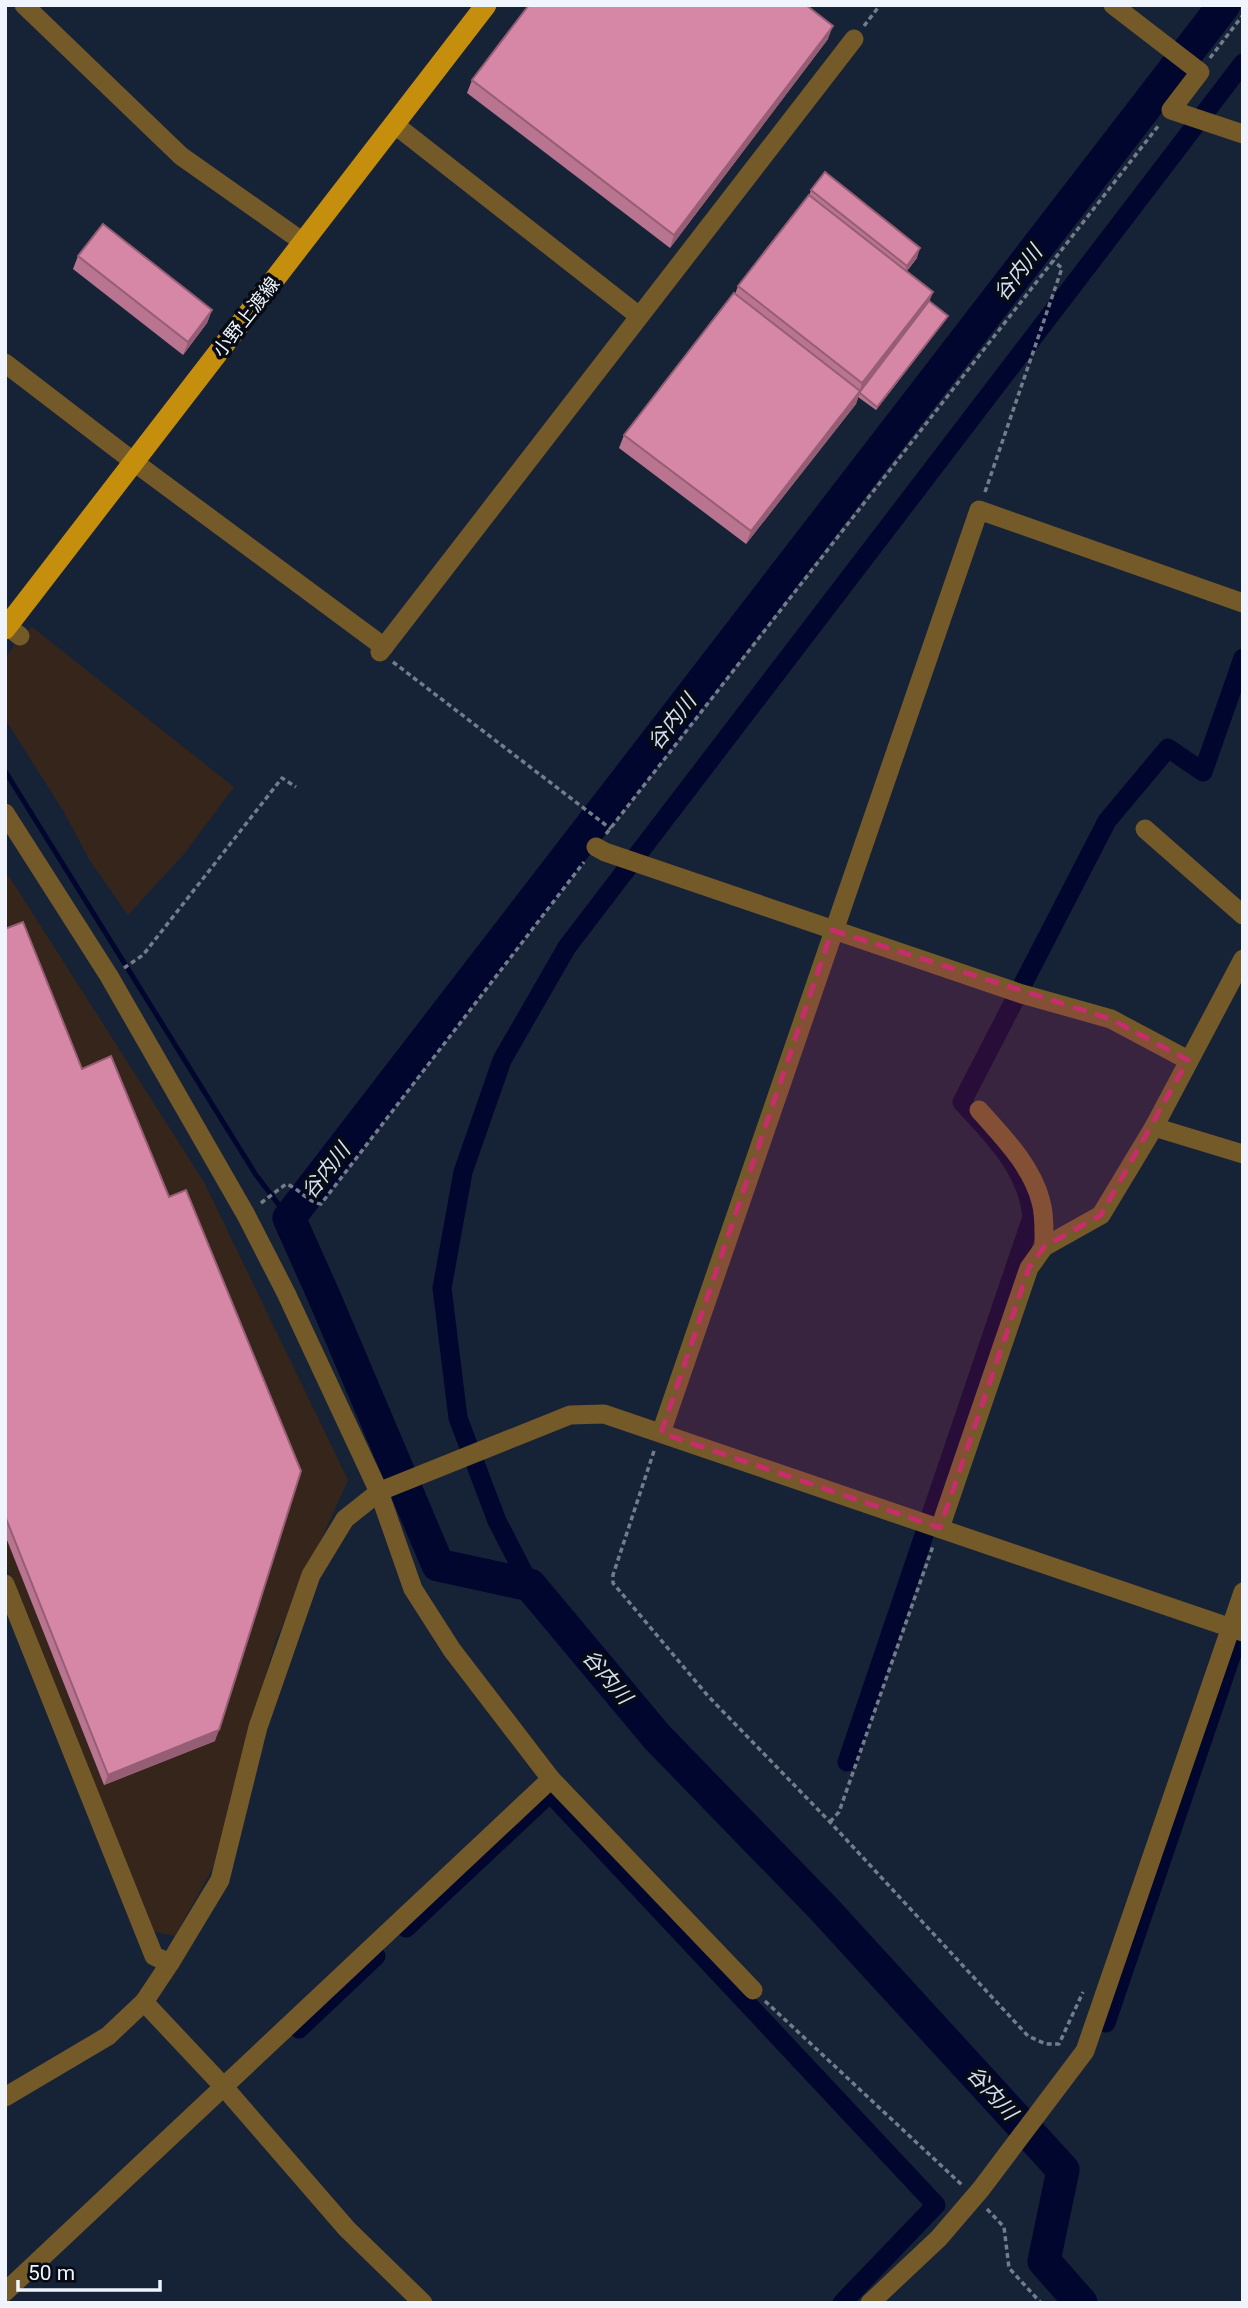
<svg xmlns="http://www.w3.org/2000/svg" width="1248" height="2308" font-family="Roboto,'Noto Sans JP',sans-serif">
  <rect width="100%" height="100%" fill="#162236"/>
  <g fill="#35251b">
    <path d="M 32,627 L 234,787 L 184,854 L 128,915 L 90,861 L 64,812 L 5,719 L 5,659 L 20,636 Z"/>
    <path d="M 5,870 L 204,1182 L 348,1480 L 275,1642 L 213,1868 L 175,1936 L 155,1932 L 5,1564 Z"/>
  </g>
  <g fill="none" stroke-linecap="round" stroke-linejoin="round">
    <path stroke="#00062d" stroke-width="5" d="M 5,771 L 256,1175 L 289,1218"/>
    <g stroke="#00062d" stroke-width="19">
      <path d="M 530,1585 L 497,1521 L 458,1418 L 442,1288 L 463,1172 L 502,1060 L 567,947 L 1243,63"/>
      <path d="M 847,1762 L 1032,1217 C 1027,1168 993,1136 962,1102 L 1107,821 L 1168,748 L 1203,772 L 1243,658"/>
      <path d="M 406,1928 L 550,1793 L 936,2205 L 842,2303"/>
      <path d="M 1106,2023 L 1237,1639"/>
      <path d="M 299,2029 L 376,1956"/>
    </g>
    <path stroke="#00062d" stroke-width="33" d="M 1081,2303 L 1044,2261 L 1063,2170 L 823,1908 L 657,1737 L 530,1585 L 438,1565 L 323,1294 L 289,1218 L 1224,5"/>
    <g stroke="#737c8b" stroke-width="3.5" stroke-dasharray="5 3.5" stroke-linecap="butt">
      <path d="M 864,26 L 880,5"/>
      <path d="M 1210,58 L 1243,15"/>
      <path d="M 985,492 L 1062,268 L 1053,261"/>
      <path d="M 393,662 L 611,829"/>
      <path d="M 606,834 L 1159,125"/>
      <path d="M 124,968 L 143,955 L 282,778 L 296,787"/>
      <path d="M 261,1203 L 286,1184 C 299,1188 307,1202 321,1204 L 584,862"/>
      <path d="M 654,1451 L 613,1575 L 613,1583 L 708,1696 L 830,1822 L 1028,2036 L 1046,2044 L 1059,2044 L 1083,1992"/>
      <path d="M 830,1822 L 839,1812 L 933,1546"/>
      <path d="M 765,2001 L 962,2185"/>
      <path d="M 987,2209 L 1004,2227 L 1009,2268 L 1041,2303"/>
    </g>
    <g stroke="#745929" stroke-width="19">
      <path d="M 24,5 L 181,156 L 303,242"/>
      <path d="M 1113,5 L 1200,72 L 1171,110 L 1243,134"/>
      <path d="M 394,124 L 639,316"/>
      <path d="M 5,363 L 134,462 L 384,647"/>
      <path d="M 7,626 L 20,636"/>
      <path d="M 380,652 L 854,39"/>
      <path d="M 5,813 L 109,976 L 246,1215 L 286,1293 L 379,1492 L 413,1589 L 452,1650 L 551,1779 L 753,1990"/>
      <path d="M 1145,829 L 1243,915"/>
      <path d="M 596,847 L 605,852 L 1022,994 L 1111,1019 L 1188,1060"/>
      <path d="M 979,1110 C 1003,1137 1032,1166 1041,1202 C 1045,1216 1044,1232 1044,1247"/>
      <path d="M 1154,1127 L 1243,1154"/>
      <path d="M 661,1433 L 979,510 L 1243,603"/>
      <path d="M 940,1528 L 1029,1268 L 1044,1247 L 1101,1215 L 1154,1127 L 1243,959"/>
      <path d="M 5,1584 L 154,1956 L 170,1963"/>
      <path d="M 144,2002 L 223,2086 L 347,2229 L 423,2303"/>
      <path d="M 5,2097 L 108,2036 L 144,2002 L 170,1963 L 220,1880 L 258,1727 L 311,1575 L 345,1519 L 379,1492 L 388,1488 L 570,1415 L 604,1414 L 1243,1632"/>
      <path d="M 5,2292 L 551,1779"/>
      <path d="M 870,2303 L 939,2238 L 981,2189 L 1085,2051 L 1243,1592"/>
    </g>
    <path stroke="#c68e0d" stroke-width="21" d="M 5,629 L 486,5"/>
  </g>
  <g fill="#b9748f">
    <path d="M 828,39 L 670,248 L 467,93 L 472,80 Z"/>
    <path d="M 811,190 L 917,258 L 907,271 L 933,292 L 929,301 L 946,319 L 876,410 L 858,397 L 856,404 L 746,544 L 619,448 L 624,435 L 735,294 L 738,286 L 809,196 Z"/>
    <path d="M 78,256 L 212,310 L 207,323 L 183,355 L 73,269 Z"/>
    <path d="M 5,929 L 215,1741 L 104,1785 L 5,1535 Z"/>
  </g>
  <g fill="#965e74">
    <path d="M 833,26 L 828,39 L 670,248 L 674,235 Z"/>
    <path d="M 920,248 L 917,258 L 903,276 L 907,266 Z"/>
    <path d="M 933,292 L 928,305 L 860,393 L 856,404 L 746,544 L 751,531 L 859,393 L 862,383 Z"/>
    <path d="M 212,310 L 207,323 L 183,355 L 188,342 Z"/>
    <path d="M 948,316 L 946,319 L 876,410 L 877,407 Z"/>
    <path d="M 219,1730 L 215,1741 L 104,1785 L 108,1775 Z"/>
  </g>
  <g fill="#d787a6" stroke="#965e74" stroke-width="2">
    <path d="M 529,5 L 806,5 L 833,26 L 674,235 L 472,80 Z"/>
    <path d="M 825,172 L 920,248 L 907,266 L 811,190 Z"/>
    <path d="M 809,195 L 933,292 L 862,383 L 738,286 Z"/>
    <path d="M 103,224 L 212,310 L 188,342 L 78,256 Z"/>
    <path d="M 734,293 L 860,391 L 751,531 L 624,435 Z"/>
    <path d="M 929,301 L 948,316 L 877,407 L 860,393 L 860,391 L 859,393 Z"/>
    <path d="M 23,922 L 82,1069 L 111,1056 L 169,1197 L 186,1190 L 301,1471 L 219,1730 L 108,1775 L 5,1516 L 5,929 Z"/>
  </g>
  <path fill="#c62e6b" fill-opacity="0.2" stroke="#c62e6b" stroke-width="5" stroke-dasharray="14 9" stroke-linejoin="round" d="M 832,930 L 1111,1019 L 1188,1060 L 1101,1215 L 1044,1247 L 1029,1268 L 940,1528 L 661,1433 Z"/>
  <g text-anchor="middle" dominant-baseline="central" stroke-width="7" stroke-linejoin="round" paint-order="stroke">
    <g font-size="19" fill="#eff4fd" stroke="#070b14">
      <text transform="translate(246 317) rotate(-52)">小野上渡線</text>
    </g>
    <g font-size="21" font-style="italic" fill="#d4e0f1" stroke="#070b14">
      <text transform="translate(1018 273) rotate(-52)">谷内川</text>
      <text transform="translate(672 722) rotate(-52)">谷内川</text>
      <text transform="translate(326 1171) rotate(-52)">谷内川</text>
      <text transform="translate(607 1677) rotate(50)">谷内川</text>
      <text transform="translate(992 2093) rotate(48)">谷内川</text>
    </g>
  </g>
  <rect width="1248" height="2308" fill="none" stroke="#eff4fd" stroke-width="14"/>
  <path d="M18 2280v10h142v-10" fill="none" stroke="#eff4fd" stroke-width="3.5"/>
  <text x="28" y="2280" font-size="21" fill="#eff4fd" stroke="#070b14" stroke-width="5" paint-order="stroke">50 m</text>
</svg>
